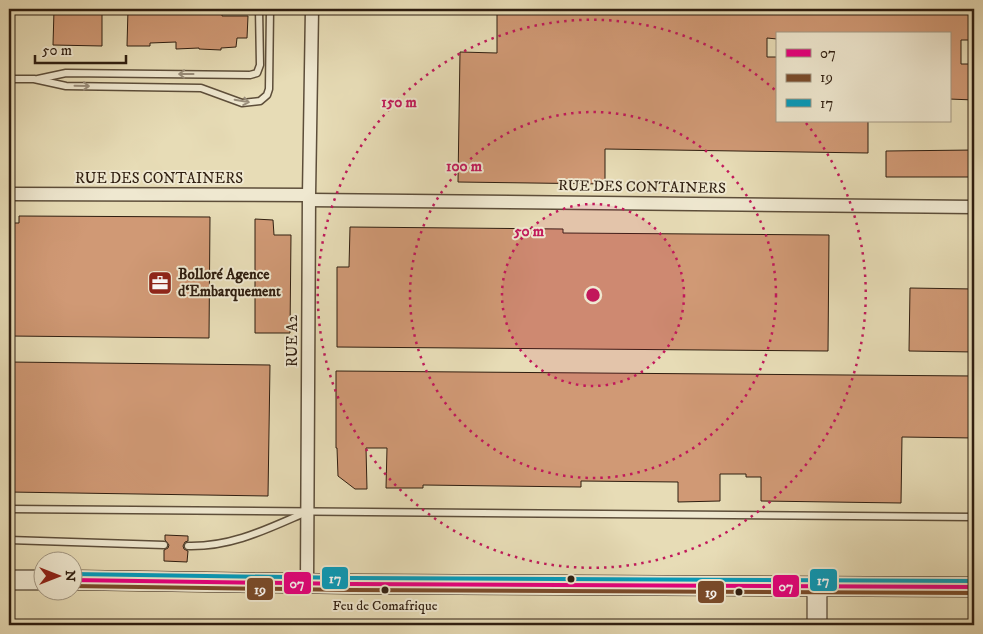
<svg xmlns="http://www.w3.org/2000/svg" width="983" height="634" font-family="'IM FELL DW Pica',serif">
  <rect width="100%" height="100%" fill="#e7dcb6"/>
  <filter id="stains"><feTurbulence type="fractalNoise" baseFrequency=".004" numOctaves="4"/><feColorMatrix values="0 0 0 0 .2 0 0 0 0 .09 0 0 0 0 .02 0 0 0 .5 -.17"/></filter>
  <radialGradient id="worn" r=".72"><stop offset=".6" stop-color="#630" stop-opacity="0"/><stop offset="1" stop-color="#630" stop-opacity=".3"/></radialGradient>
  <g fill="#d09975" stroke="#2f1e10">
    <path d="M 102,9 L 102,46 L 53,45 L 54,10 Z"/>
    <path d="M 128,9 L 173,9 L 174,11 L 222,9 L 222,16 L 248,16 L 247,38 L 237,38 L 236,47 L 221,48 L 221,50 L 199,49 L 199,48 L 176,49 L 176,42 L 150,43 L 150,46 L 127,46 Z"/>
    <path d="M 497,9 L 974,9 L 974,40 L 961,40 L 961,64 L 974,64 L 974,100 L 949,99 L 949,34 L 777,34 L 777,39 L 767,38 L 767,57 L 777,57 L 777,121 L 868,121 L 868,153 L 605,149 L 605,184 L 458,182 L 460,52 L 497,53 Z"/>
    <path d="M 974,150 L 974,177 L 886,177 L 886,151 Z"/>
    <path d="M 19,216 L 210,217 L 209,338 L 9,336 L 9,223 L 19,223 Z"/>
    <path d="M 255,219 L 273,220 L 274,235 L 291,235 L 290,333 L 255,333 Z"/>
    <path d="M 350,227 L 563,229 L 563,233 L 829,235 L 828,351 L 337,347 L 337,267 L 349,267 Z"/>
    <path d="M 910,288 L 974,289 L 974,352 L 909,351 Z"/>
    <path d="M 9,362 L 270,365 L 268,496 L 9,492 Z"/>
    <path d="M 336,371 L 974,376 L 974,438 L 902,437 L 901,503 L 761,501 L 761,477 L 746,477 L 746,474 L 720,474 L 720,501 L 678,502 L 678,482 L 581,481 L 581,487 L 423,485 L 423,488 L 386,488 L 387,448 L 366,448 L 367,489 L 355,489 L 338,476 L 337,448 L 336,448 Z"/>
    <path d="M 165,535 L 188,536 L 188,541 L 185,542 L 183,546 L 184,549 L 188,551 L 187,562 L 164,561 L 164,550 L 168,548 L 169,545 L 165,540 Z"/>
  </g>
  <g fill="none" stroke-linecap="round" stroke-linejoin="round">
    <defs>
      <g id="lane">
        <path d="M 9,79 L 34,79 L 66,86 L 201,88 L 242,103 L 260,101 L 267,95 L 269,89 L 270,9"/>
        <path d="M 38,79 L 66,73 L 250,75 L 257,73 L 260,65 L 259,9"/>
        <path d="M 9,509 L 974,517"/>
        <path d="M 9,540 L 164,545"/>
        <path d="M 188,546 C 231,547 265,530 304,513"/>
      </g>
      <g id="street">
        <path d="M 9,194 L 309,195"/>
        <path d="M 309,200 L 974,207"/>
        <path d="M 307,584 L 309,195 L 312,9"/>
      </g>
      <g id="secondary">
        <path d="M 9,580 L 42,580"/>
        <path d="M 72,580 L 351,584 L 974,587"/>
        <path d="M 817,625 L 817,586"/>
      </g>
    </defs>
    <use href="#lane" stroke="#5d4e3a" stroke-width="9"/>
    <use href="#street" stroke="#5d4e3a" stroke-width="15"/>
    <use href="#secondary" stroke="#2f1e10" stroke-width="21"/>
    <use href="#lane" stroke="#efe8d0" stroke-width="6"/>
    <use href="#street" stroke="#efe8d0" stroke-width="12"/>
    <use href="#secondary" stroke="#efe8d0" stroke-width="19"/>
    <defs>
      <path id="bus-1" d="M 72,580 L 351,584 L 974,587"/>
      <path id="bus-2" d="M 72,586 L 351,590 L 974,593"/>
      <path id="bus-3" d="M 72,574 L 351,578 L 974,581"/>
    </defs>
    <use href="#bus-1" stroke="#efe8d0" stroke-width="8"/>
    <use href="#bus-2" stroke="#efe8d0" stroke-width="8"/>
    <use href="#bus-3" stroke="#efe8d0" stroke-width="8"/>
    <use href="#bus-1" stroke="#e5007d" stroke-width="4"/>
    <use href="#bus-2" stroke="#7a4b2a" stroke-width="4"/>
    <use href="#bus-3" stroke="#059bbb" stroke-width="4"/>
  </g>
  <defs><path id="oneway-shaft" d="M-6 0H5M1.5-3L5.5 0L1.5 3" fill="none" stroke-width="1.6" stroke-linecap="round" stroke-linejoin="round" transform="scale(1.25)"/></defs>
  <g stroke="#998d7a">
    <use href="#oneway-shaft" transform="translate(186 74) rotate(-180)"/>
    <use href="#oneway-shaft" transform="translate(82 86) rotate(1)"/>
    <use href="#oneway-shaft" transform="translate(242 101) rotate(10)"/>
  </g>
  <circle cx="593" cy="295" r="91" fill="#c2185b" fill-opacity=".12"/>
  <g fill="none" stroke="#c2185b" stroke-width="2.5" stroke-dasharray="2.5 5">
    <circle cx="593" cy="295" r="91"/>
    <circle cx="593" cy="295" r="183"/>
    <path d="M806 123A274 274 0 1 1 776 91"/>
  </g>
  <defs>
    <symbol id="office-square" viewBox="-11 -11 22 22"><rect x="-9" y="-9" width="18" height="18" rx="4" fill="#8f2418" stroke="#efe8d0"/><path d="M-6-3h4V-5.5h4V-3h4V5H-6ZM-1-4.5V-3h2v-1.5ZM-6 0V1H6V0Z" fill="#fff"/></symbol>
  </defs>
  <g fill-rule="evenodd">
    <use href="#office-square" x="146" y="269" width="28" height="28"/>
  </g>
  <g fill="#2f1e10" stroke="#efe8d0" stroke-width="2">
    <circle cx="571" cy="579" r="4.5"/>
    <circle cx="385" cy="590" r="4.5"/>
    <circle cx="739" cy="592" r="4.5"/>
  </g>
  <g text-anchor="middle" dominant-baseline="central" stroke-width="4" stroke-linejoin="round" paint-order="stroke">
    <g font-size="14" fill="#2f1e10" stroke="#efe8d0">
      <text x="385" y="606">Feu de Comafrique</text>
    </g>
    <g font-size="15" fill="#2f1e10" stroke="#efe8d0">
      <text x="159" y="178">RUE DES CONTAINERS</text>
      <text transform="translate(642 187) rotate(1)">RUE DES CONTAINERS</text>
      <text transform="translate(292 341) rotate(-90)">RUE A2</text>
    </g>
    <g font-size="15" font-weight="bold" fill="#2f1e10" stroke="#efe8d0" text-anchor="start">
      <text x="178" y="274">Bolloré Agence<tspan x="178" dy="17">d‘Embarquement</tspan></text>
    </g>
  </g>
  <circle cx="593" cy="295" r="8" fill="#c2185b" stroke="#efe8d0" stroke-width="2.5"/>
  <g font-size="15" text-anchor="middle" font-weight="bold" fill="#c2185b" stroke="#efe8d0" stroke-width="4" stroke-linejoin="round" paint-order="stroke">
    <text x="399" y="107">150 m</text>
    <text x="464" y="171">100 m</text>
    <text x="529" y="236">50 m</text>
  </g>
  <g stroke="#efe8d0" stroke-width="2">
    <rect x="321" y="566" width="28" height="24" rx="5" fill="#059bbb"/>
    <rect x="809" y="568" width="29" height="24" rx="5" fill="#059bbb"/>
    <rect x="283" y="571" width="29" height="24" rx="5" fill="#e5007d"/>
    <rect x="772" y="574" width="28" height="24" rx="5" fill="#e5007d"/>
    <rect x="246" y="577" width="28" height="24" rx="5" fill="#7a4b2a"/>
    <rect x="697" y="580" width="28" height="24" rx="5" fill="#7a4b2a"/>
  </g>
  <g font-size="14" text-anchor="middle" font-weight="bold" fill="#fff">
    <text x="335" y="583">17</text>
    <text x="823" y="585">17</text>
    <text x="297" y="588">07</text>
    <text x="786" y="591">07</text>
    <text x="260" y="594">19</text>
    <text x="711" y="597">19</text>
  </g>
  <rect width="983" height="634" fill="none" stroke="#e7dcb6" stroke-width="30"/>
  <rect x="10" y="10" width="963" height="614" fill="none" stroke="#2f1e10" stroke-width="2.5"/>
  <rect x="15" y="15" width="953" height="604" fill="none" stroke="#2f1e10"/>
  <rect x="776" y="32" width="175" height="90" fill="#efe8d0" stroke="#a29783"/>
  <rect x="786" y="49" width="25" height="8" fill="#e5007d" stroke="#a29783"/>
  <text x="820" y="58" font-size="15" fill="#2f1e10">07</text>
  <rect x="786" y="74" width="25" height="8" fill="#7a4b2a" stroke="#a29783"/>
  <text x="820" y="82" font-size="15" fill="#2f1e10">19</text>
  <rect x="786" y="99" width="25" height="8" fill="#059bbb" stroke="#a29783"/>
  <text x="820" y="108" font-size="15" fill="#2f1e10">17</text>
  <g transform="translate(58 576) rotate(90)"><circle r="24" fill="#efe8d0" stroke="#a29783"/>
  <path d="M0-4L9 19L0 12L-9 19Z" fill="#8f2418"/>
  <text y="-8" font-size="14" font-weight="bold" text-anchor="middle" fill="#2f1e10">N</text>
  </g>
  <path d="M35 55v8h91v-8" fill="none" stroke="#2f1e10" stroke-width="2.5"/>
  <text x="42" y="55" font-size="15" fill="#2f1e10" stroke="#efe8d0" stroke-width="4" paint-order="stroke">50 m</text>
  <rect width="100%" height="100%" filter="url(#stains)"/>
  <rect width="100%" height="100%" fill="url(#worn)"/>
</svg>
